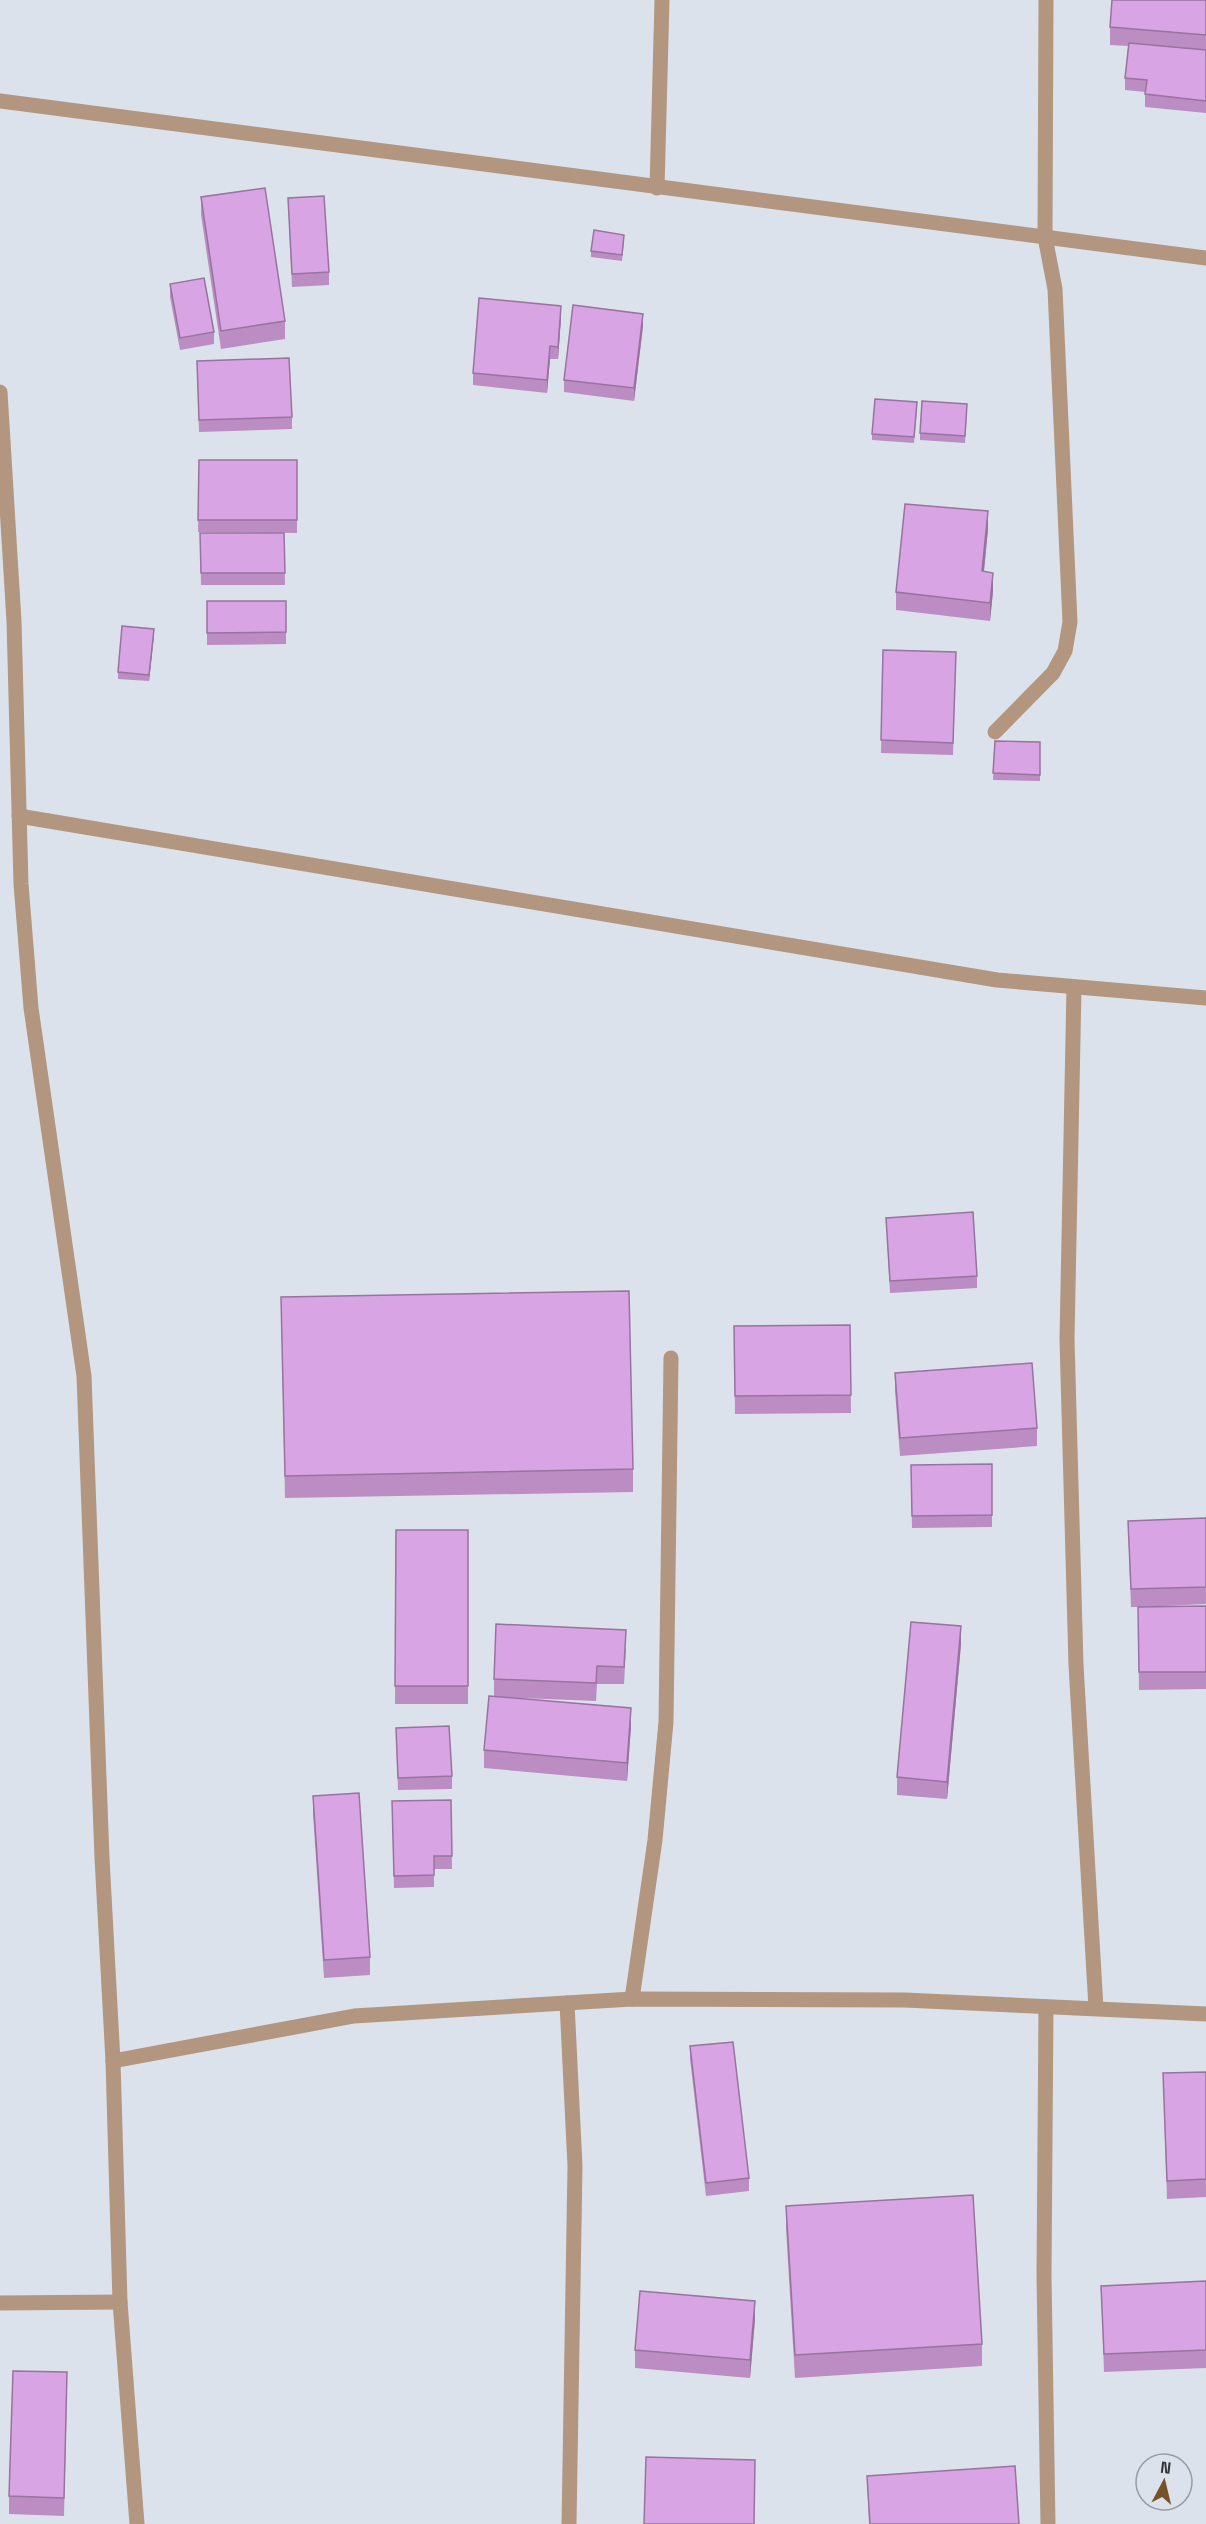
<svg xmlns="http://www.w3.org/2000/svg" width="1206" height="2524" font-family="'Space Grotesk',sans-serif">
  <rect width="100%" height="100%" fill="#dce2ec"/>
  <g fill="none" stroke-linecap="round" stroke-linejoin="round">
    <g stroke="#b2967f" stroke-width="15">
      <path d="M 0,101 L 1206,258"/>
      <path d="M 657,188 L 662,0"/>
      <path d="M 0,392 L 14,621 L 21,884 L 31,1008 L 84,1376 L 102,1858 L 113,2061 L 120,2302 L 137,2524"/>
      <path d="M 995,732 L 1053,673 L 1065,651 L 1070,622 L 1055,289 L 1045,237 L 1046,0"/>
      <path d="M 19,816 L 997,980 L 1206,998"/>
      <path d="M 1074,987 L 1067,1339 L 1076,1665 L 1096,2008"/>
      <path d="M 632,1999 L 655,1840 L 666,1722 L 671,1358"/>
      <path d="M 567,2003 L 575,2166 L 569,2524"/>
      <path d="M 1046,2007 L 1044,2275 L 1048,2524"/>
      <path d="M 113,2061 L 354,2016 L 632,1999 L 905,2000 L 1206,2014"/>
      <path d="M 0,2303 L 120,2302"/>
    </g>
  </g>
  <g fill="#bb8dc3">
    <path d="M 1206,0 L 1206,113 L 1145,107 L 1145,92 L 1125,90 L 1125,78 L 1128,46 L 1110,45 L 1110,27 Z"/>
    <path d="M 201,197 L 285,321 L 285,339 L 221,349 L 201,215 Z"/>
    <path d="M 288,198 L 329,272 L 329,285 L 292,287 Z"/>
    <path d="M 624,241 L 622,261 L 591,257 L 591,251 Z"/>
    <path d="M 170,284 L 214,332 L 214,344 L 180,350 L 170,297 Z"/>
    <path d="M 561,318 L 558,359 L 550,359 L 547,393 L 473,385 L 473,373 Z"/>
    <path d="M 643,326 L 634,401 L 564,392 L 564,380 Z"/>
    <path d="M 197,361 L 292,417 L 292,429 L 199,432 Z"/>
    <path d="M 917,409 L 914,443 L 872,440 L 872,434 Z"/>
    <path d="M 967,410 L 965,443 L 920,440 L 920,433 Z"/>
    <path d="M 199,460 L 297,460 L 297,533 L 198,532 Z"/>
    <path d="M 988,529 L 984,572 L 993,591 L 990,621 L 896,610 L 896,592 Z"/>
    <path d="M 200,533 L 284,533 L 285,585 L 201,585 Z"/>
    <path d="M 207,601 L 286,601 L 286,644 L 207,645 Z"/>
    <path d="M 154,635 L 149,681 L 118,679 L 118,672 Z"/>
    <path d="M 883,650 L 956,652 L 953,755 L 881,753 Z"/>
    <path d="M 995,741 L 1040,742 L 1040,781 L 993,780 Z"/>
    <path d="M 886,1218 L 977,1276 L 977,1288 L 890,1293 Z"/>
    <path d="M 281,1297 L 633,1469 L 633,1492 L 285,1498 Z"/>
    <path d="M 850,1325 L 851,1413 L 735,1414 L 734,1326 Z"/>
    <path d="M 895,1373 L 1037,1428 L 1037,1446 L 900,1456 L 895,1391 Z"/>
    <path d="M 992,1464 L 992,1527 L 912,1528 L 911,1465 Z"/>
    <path d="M 1206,1518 L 1206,1604 L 1144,1607 L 1206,1606 L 1206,1689 L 1139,1690 L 1138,1607 L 1131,1607 L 1128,1521 Z"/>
    <path d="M 396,1530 L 468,1530 L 468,1704 L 395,1704 Z"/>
    <path d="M 961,1644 L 947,1799 L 897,1795 L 897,1777 Z"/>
    <path d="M 626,1648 L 624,1684 L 597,1684 L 596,1701 L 498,1697 L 631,1726 L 627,1781 L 484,1768 L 484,1750 L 494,1696 L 494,1679 Z"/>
    <path d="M 396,1728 L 452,1776 L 452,1789 L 398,1790 Z"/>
    <path d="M 313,1796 L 370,1957 L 370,1975 L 324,1978 L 313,1814 Z"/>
    <path d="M 451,1800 L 452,1869 L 434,1869 L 434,1887 L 394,1888 L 392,1801 Z"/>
    <path d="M 690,2046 L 749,2178 L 749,2191 L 706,2196 L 690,2059 Z"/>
    <path d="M 1206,2072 L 1206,2197 L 1167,2199 L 1163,2073 Z"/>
    <path d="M 786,2206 L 982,2344 L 982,2366 L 795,2378 L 786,2229 Z"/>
    <path d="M 1206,2281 L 1206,2368 L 1104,2372 L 1101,2286 Z"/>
    <path d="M 755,2319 L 750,2378 L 635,2368 L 635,2350 Z"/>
    <path d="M 67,2390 L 64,2516 L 9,2514 L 9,2496 Z"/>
    <path d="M 867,2476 L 1019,2524 L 869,2524 Z"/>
  </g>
  <g fill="#98739f">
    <path d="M 561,306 L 561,318 L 558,359 L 558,347 Z"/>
    <path d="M 643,314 L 643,326 L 634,401 L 634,388 Z"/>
    <path d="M 550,346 L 550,359 L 547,393 L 547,380 Z"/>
    <path d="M 988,511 L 988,529 L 982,589 L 982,571 Z"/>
    <path d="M 993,573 L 993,591 L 990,621 L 990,603 Z"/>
    <path d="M 154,629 L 154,635 L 149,681 L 149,675 Z"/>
    <path d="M 961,1626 L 961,1644 L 947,1799 L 947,1782 Z"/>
    <path d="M 631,1708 L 631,1726 L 627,1781 L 627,1763 Z"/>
    <path d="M 755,2301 L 755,2319 L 750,2378 L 750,2360 Z"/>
  </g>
  <g fill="#d9a4e3" stroke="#98739f" stroke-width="1.5">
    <path d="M 1112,0 L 1206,0 L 1206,35 L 1110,27 Z"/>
    <path d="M 1129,43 L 1206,50 L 1206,101 L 1145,94 L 1147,80 L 1125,78 Z"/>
    <path d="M 265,188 L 285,321 L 221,331 L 201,197 Z"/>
    <path d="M 324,196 L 329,272 L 292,274 L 288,198 Z"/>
    <path d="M 594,230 L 624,235 L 622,255 L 591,251 Z"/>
    <path d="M 204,278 L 214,332 L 180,338 L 170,284 Z"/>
    <path d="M 479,298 L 561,306 L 558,347 L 550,346 L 547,380 L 473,373 Z"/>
    <path d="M 573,305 L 643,314 L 634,388 L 564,380 Z"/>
    <path d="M 289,358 L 292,417 L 199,420 L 197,361 Z"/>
    <path d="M 875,399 L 917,402 L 914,437 L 872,434 Z"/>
    <path d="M 922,401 L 967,404 L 965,436 L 920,433 Z"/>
    <path d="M 199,460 L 297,460 L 297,520 L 198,520 Z"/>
    <path d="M 905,504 L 988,511 L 982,571 L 993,573 L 990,603 L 896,592 Z"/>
    <path d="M 200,533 L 284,533 L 285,573 L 201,573 Z"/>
    <path d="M 207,601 L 286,601 L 286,632 L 207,633 Z"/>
    <path d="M 122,626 L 154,629 L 149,675 L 118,672 Z"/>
    <path d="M 883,650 L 956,652 L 953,743 L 881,740 Z"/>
    <path d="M 995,741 L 1040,742 L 1040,775 L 993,773 Z"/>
    <path d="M 973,1212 L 977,1276 L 890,1281 L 886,1218 Z"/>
    <path d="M 629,1291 L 633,1469 L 285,1476 L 281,1297 Z"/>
    <path d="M 850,1325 L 851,1395 L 735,1396 L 734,1326 Z"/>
    <path d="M 1032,1363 L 1037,1428 L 900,1438 L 895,1373 Z"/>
    <path d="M 992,1464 L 992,1515 L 912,1516 L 911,1465 Z"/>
    <path d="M 1206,1518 L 1206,1587 L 1131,1589 L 1128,1521 Z"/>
    <path d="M 396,1530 L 468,1530 L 468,1686 L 395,1686 Z"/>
    <path d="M 1206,1606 L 1206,1672 L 1139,1672 L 1138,1607 Z"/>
    <path d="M 911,1622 L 961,1626 L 947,1782 L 897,1777 Z"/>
    <path d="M 496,1624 L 626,1630 L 624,1667 L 597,1666 L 596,1683 L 494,1679 Z"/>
    <path d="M 489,1696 L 631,1708 L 627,1763 L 484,1750 Z"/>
    <path d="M 449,1726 L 452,1776 L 398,1778 L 396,1728 Z"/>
    <path d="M 359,1793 L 370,1957 L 324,1960 L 313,1796 Z"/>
    <path d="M 451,1800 L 452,1856 L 434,1856 L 434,1875 L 394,1876 L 392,1801 Z"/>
    <path d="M 733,2042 L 749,2178 L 706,2183 L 690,2046 Z"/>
    <path d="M 1206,2072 L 1206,2179 L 1167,2181 L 1163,2073 Z"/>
    <path d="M 973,2195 L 982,2344 L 795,2355 L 786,2206 Z"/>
    <path d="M 1206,2281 L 1206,2350 L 1104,2354 L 1101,2286 Z"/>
    <path d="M 640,2291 L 755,2301 L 750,2360 L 635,2350 Z"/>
    <path d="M 13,2371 L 67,2372 L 64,2498 L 9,2496 Z"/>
    <path d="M 646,2457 L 755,2460 L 754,2524 L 644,2524 Z"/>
    <path d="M 1015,2466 L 1019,2524 L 870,2524 L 867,2476 Z"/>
  </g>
  <g transform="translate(1164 2482) rotate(7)"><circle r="28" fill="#dce2ec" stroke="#989ca4" stroke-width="1.5"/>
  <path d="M0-4.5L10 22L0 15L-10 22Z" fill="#745329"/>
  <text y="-9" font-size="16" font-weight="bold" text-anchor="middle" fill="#323438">N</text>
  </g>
</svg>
